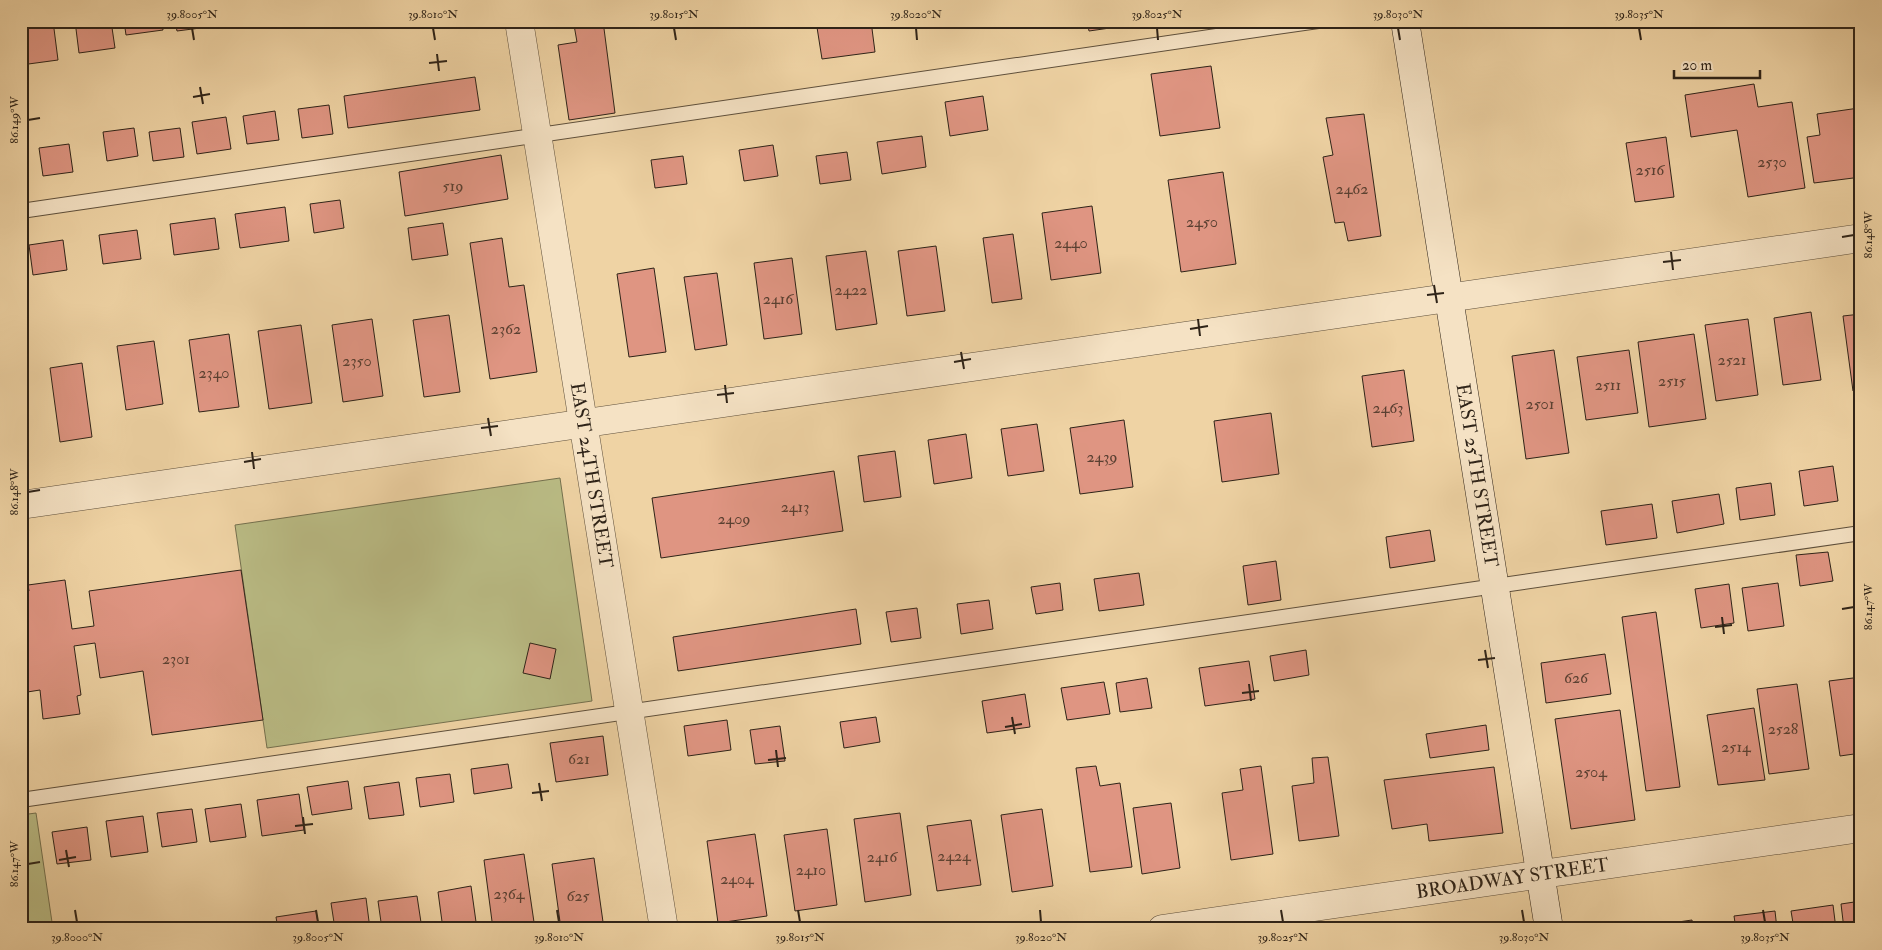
<svg xmlns="http://www.w3.org/2000/svg" width="1882" height="950" font-family="'IM FELL Double Pica',serif">
  <rect width="100%" height="100%" fill="#efd3a4"/>
  <filter id="stains"><feTurbulence type="fractalNoise" baseFrequency=".004" numOctaves="4"/><feColorMatrix values="0 0 0 0 .2 0 0 0 0 .09 0 0 0 0 .02 0 0 0 .5 -.17"/></filter>
  <radialGradient id="worn" r=".72"><stop offset=".6" stop-color="#630" stop-opacity="0"/><stop offset="1" stop-color="#630" stop-opacity=".3"/></radialGradient>
  <g fill="#babc85" stroke="#74704e">
    <path d="M 560,478 L 592,701 L 267,748 L 235,525 Z"/>
    <path d="M 36,813 L 53,929 L 21,929 L 21,815 Z"/>
  </g>
  <g fill="#df9582" stroke="#2e2318">
    <path d="M 21,21 L 53,21 L 58,60 L 21,65 Z"/>
    <path d="M 75,21 L 111,21 L 115,48 L 79,53 Z"/>
    <path d="M 124,21 L 162,21 L 163,30 L 126,35 Z"/>
    <path d="M 175,21 L 216,21 L 216,26 L 177,31 Z"/>
    <path d="M 603,21 L 615,113 L 569,120 L 558,45 L 577,42 L 574,25 Z"/>
    <path d="M 816,21 L 871,21 L 875,52 L 822,59 Z"/>
    <path d="M 1087,21 L 1138,21 L 1138,24 L 1089,31 Z"/>
    <path d="M 1211,66 L 1220,128 L 1160,136 L 1151,74 Z"/>
    <path d="M 475,77 L 480,110 L 348,128 L 344,96 Z"/>
    <path d="M 1754,84 L 1758,107 L 1792,102 L 1805,188 L 1748,197 L 1737,130 L 1691,137 L 1685,95 Z"/>
    <path d="M 983,96 L 988,130 L 950,136 L 945,102 Z"/>
    <path d="M 329,105 L 333,134 L 302,138 L 298,109 Z"/>
    <path d="M 1859,108 L 1861,177 L 1814,183 L 1807,137 L 1820,135 L 1817,114 Z"/>
    <path d="M 275,111 L 279,140 L 247,144 L 243,116 Z"/>
    <path d="M 1364,114 L 1381,236 L 1348,241 L 1344,222 L 1335,223 L 1323,157 L 1333,155 L 1326,118 Z"/>
    <path d="M 226,117 L 231,149 L 197,154 L 192,122 Z"/>
    <path d="M 134,128 L 138,156 L 107,161 L 103,132 Z"/>
    <path d="M 180,128 L 184,157 L 153,161 L 149,132 Z"/>
    <path d="M 922,136 L 926,167 L 882,174 L 877,142 Z"/>
    <path d="M 1666,137 L 1674,197 L 1635,202 L 1626,143 Z"/>
    <path d="M 69,144 L 73,172 L 43,176 L 39,148 Z"/>
    <path d="M 773,145 L 778,176 L 744,181 L 739,150 Z"/>
    <path d="M 21,147 L 26,181 L 21,182 Z"/>
    <path d="M 847,152 L 851,180 L 820,184 L 816,156 Z"/>
    <path d="M 501,155 L 508,199 L 405,216 L 399,172 Z"/>
    <path d="M 683,156 L 687,184 L 655,188 L 651,160 Z"/>
    <path d="M 1223,172 L 1236,264 L 1181,272 L 1168,180 Z"/>
    <path d="M 340,200 L 344,228 L 314,233 L 310,204 Z"/>
    <path d="M 1092,206 L 1101,273 L 1051,280 L 1042,213 Z"/>
    <path d="M 285,207 L 289,241 L 240,248 L 235,214 Z"/>
    <path d="M 215,218 L 219,249 L 174,255 L 170,224 Z"/>
    <path d="M 443,223 L 448,255 L 412,260 L 408,228 Z"/>
    <path d="M 137,230 L 141,259 L 103,264 L 99,235 Z"/>
    <path d="M 1013,234 L 1022,299 L 992,303 L 983,238 Z"/>
    <path d="M 502,238 L 509,287 L 524,285 L 537,372 L 490,379 L 470,243 Z"/>
    <path d="M 63,240 L 67,270 L 33,275 L 29,245 Z"/>
    <path d="M 936,246 L 945,311 L 907,316 L 898,251 Z"/>
    <path d="M 866,251 L 877,324 L 836,330 L 826,256 Z"/>
    <path d="M 792,258 L 802,334 L 764,339 L 754,263 Z"/>
    <path d="M 654,268 L 666,352 L 629,357 L 617,274 Z"/>
    <path d="M 717,273 L 727,345 L 695,350 L 684,277 Z"/>
    <path d="M 1811,312 L 1821,380 L 1783,385 L 1774,318 Z"/>
    <path d="M 1861,314 L 1861,390 L 1853,391 L 1843,316 Z"/>
    <path d="M 449,315 L 460,392 L 424,397 L 413,320 Z"/>
    <path d="M 372,319 L 383,396 L 343,402 L 332,325 Z"/>
    <path d="M 1748,319 L 1758,395 L 1716,401 L 1705,325 Z"/>
    <path d="M 301,325 L 312,403 L 269,409 L 258,331 Z"/>
    <path d="M 229,334 L 239,407 L 199,412 L 189,340 Z"/>
    <path d="M 1694,334 L 1706,419 L 1649,427 L 1638,342 Z"/>
    <path d="M 154,341 L 163,404 L 126,410 L 117,346 Z"/>
    <path d="M 1554,350 L 1569,453 L 1526,459 L 1512,356 Z"/>
    <path d="M 1629,350 L 1638,413 L 1586,420 L 1577,357 Z"/>
    <path d="M 82,363 L 92,437 L 60,442 L 50,368 Z"/>
    <path d="M 1404,370 L 1414,441 L 1372,447 L 1362,376 Z"/>
    <path d="M 1271,413 L 1279,474 L 1222,482 L 1214,421 Z"/>
    <path d="M 1124,420 L 1133,487 L 1080,494 L 1070,428 Z"/>
    <path d="M 1037,424 L 1044,471 L 1008,476 L 1001,429 Z"/>
    <path d="M 966,434 L 972,478 L 934,484 L 928,440 Z"/>
    <path d="M 895,451 L 901,497 L 864,502 L 858,456 Z"/>
    <path d="M 1833,466 L 1838,501 L 1804,506 L 1799,471 Z"/>
    <path d="M 834,471 L 843,531 L 661,558 L 652,498 Z"/>
    <path d="M 1771,483 L 1775,515 L 1740,520 L 1736,488 Z"/>
    <path d="M 1719,494 L 1724,524 L 1677,533 L 1672,501 Z"/>
    <path d="M 1652,504 L 1657,538 L 1606,545 L 1601,511 Z"/>
    <path d="M 1430,530 L 1435,561 L 1390,568 L 1386,537 Z"/>
    <path d="M 1828,552 L 1833,581 L 1800,586 L 1796,555 Z"/>
    <path d="M 1276,561 L 1281,600 L 1248,605 L 1243,566 Z"/>
    <path d="M 241,570 L 263,720 L 152,735 L 143,671 L 100,678 L 95,643 L 74,646 L 81,695 L 77,696 L 80,714 L 43,719 L 40,690 L 21,693 L 21,592 L 29,591 L 28,585 L 65,580 L 72,629 L 94,626 L 89,591 Z"/>
    <path d="M 1139,573 L 1144,605 L 1099,611 L 1094,579 Z"/>
    <path d="M 1060,583 L 1063,610 L 1036,614 L 1031,587 Z"/>
    <path d="M 1778,583 L 1784,626 L 1748,631 L 1742,588 Z"/>
    <path d="M 1729,584 L 1734,623 L 1701,628 L 1695,589 Z"/>
    <path d="M 989,600 L 993,629 L 961,634 L 957,604 Z"/>
    <path d="M 917,608 L 921,638 L 891,642 L 886,612 Z"/>
    <path d="M 856,609 L 861,644 L 678,671 L 673,637 Z"/>
    <path d="M 1656,612 L 1680,787 L 1646,791 L 1622,617 Z"/>
    <path d="M 530,643 L 556,649 L 550,679 L 523,673 Z"/>
    <path d="M 1306,650 L 1309,675 L 1274,681 L 1270,656 Z"/>
    <path d="M 1605,654 L 1611,694 L 1546,703 L 1541,663 Z"/>
    <path d="M 1249,661 L 1255,699 L 1205,706 L 1199,668 Z"/>
    <path d="M 1861,677 L 1861,753 L 1840,756 L 1829,681 Z"/>
    <path d="M 1147,678 L 1152,708 L 1120,712 L 1116,683 Z"/>
    <path d="M 1104,682 L 1110,714 L 1067,720 L 1061,688 Z"/>
    <path d="M 1797,684 L 1809,769 L 1769,774 L 1757,689 Z"/>
    <path d="M 1025,694 L 1030,727 L 987,733 L 982,701 Z"/>
    <path d="M 1754,708 L 1765,780 L 1718,785 L 1707,715 Z"/>
    <path d="M 1620,710 L 1635,820 L 1571,829 L 1555,719 Z"/>
    <path d="M 876,717 L 880,742 L 844,748 L 840,722 Z"/>
    <path d="M 727,720 L 731,750 L 688,756 L 684,726 Z"/>
    <path d="M 1486,725 L 1489,750 L 1430,758 L 1426,734 Z"/>
    <path d="M 780,726 L 785,761 L 755,764 L 750,730 Z"/>
    <path d="M 603,736 L 608,775 L 556,782 L 550,743 Z"/>
    <path d="M 1328,757 L 1339,836 L 1299,841 L 1292,786 L 1314,783 L 1312,758 Z"/>
    <path d="M 508,764 L 512,788 L 474,794 L 471,769 Z"/>
    <path d="M 1096,766 L 1100,786 L 1120,783 L 1132,867 L 1090,872 L 1076,768 Z"/>
    <path d="M 1261,766 L 1273,854 L 1231,860 L 1222,793 L 1243,790 L 1240,769 Z"/>
    <path d="M 1494,767 L 1503,833 L 1429,841 L 1427,824 L 1392,829 L 1384,780 Z"/>
    <path d="M 450,774 L 454,802 L 420,807 L 416,778 Z"/>
    <path d="M 348,781 L 352,809 L 312,815 L 307,787 Z"/>
    <path d="M 399,782 L 404,815 L 369,819 L 364,787 Z"/>
    <path d="M 299,794 L 304,830 L 262,836 L 257,800 Z"/>
    <path d="M 1171,803 L 1180,868 L 1142,874 L 1133,808 Z"/>
    <path d="M 241,804 L 246,837 L 210,842 L 205,809 Z"/>
    <path d="M 192,809 L 197,842 L 162,847 L 157,813 Z"/>
    <path d="M 1042,809 L 1053,886 L 1012,892 L 1001,815 Z"/>
    <path d="M 900,813 L 911,895 L 865,902 L 854,819 Z"/>
    <path d="M 143,816 L 148,852 L 111,857 L 106,821 Z"/>
    <path d="M 971,820 L 981,885 L 937,891 L 927,826 Z"/>
    <path d="M 87,827 L 91,860 L 57,864 L 52,832 Z"/>
    <path d="M 827,829 L 837,905 L 795,911 L 784,835 Z"/>
    <path d="M 755,834 L 767,916 L 718,923 L 707,841 Z"/>
    <path d="M 524,854 L 535,929 L 493,929 L 484,860 Z"/>
    <path d="M 594,858 L 604,929 L 561,929 L 552,864 Z"/>
    <path d="M 471,886 L 477,929 L 443,929 L 438,892 Z"/>
    <path d="M 417,896 L 422,929 L 382,929 L 378,901 Z"/>
    <path d="M 366,898 L 370,929 L 335,929 L 331,903 Z"/>
    <path d="M 1861,901 L 1861,929 L 1844,929 L 1841,904 Z"/>
    <path d="M 1833,905 L 1836,929 L 1794,929 L 1791,911 Z"/>
    <path d="M 316,911 L 319,929 L 278,929 L 276,917 Z"/>
    <path d="M 1775,911 L 1777,929 L 1736,929 L 1734,916 Z"/>
    <path d="M 1692,920 L 1693,929 L 1630,929 Z"/>
  </g>
  <g fill="none" stroke-linecap="round" stroke-linejoin="round">
    <defs>
      <g id="lane">
        <path d="M 21,211 L 1318,21"/>
        <path d="M 21,800 L 1861,533"/>
      </g>
      <g id="street">
        <path id="s1" d="M 519,21 L 664,929"/>
        <path d="M 21,505 L 1861,238"/>
        <path id="s2" d="M 1162,929 L 1861,828"/>
      </g>
      <g id="secondary">
        <path id="s3" d="M 1405,21 L 1549,929"/>
      </g>
    </defs>
    <use href="#lane" stroke="#5e4f3b" stroke-width="16"/>
    <use href="#street" stroke="#5e4f3b" stroke-width="29"/>
    <use href="#secondary" stroke="#2e2318" stroke-width="29"/>
    <use href="#lane" stroke="#f5e2c4" stroke-width="14"/>
    <use href="#street" stroke="#f5e2c4" stroke-width="28"/>
    <use href="#secondary" stroke="#f5e2c4" stroke-width="28"/>
  </g>
  <path fill="none" stroke="#2e2318" stroke-width="2" d="M 192,28 L 194,40M 433,28 L 435,40M 674,28 L 676,40M 916,28 L 917,40M 1157,28 L 1158,40M 1398,28 L 1400,40M 1639,28 L 1641,40M 437,54 L 439,71M 429,63 L 447,61M 200,87 L 203,104M 193,97 L 210,94M 28,120 L 40,118M 1842,237 L 1854,235M 1671,252 L 1673,270M 1663,262 L 1681,260M 1434,285 L 1437,303M 1427,295 L 1444,293M 1198,319 L 1200,336M 1190,329 L 1208,326M 961,352 L 964,369M 954,362 L 971,359M 725,385 L 727,403M 717,395 L 734,393M 488,418 L 491,436M 481,428 L 498,426M 252,452 L 254,469M 244,462 L 261,459M 28,492 L 40,490M 1842,609 L 1854,607M 1722,617 L 1724,634M 1715,627 L 1732,625M 1485,650 L 1488,668M 1478,660 L 1495,658M 1249,684 L 1251,701M 1242,693 L 1259,691M 1012,717 L 1015,734M 1005,727 L 1022,724M 776,750 L 778,767M 768,760 L 786,758M 539,783 L 542,801M 532,793 L 549,791M 303,817 L 305,834M 295,826 L 313,824M 66,850 L 69,867M 59,860 L 76,857M 28,864 L 40,862M 75,910 L 77,922M 316,910 L 318,922M 557,910 L 559,922M 798,910 L 800,922M 1040,910 L 1041,922M 1281,910 L 1283,922M 1522,910 L 1524,922M 1763,910 L 1765,922"/>
  <g text-anchor="middle" dominant-baseline="central" stroke-width="4" stroke-linejoin="round" paint-order="stroke">
    <g font-size="16" fill="#5a4032">
      <text x="1772" y="162">2530</text>
      <text x="1650" y="170">2516</text>
      <text x="453" y="186">519</text>
      <text x="1352" y="189">2462</text>
      <text x="1202" y="222">2450</text>
      <text x="1071" y="243">2440</text>
      <text x="851" y="290">2422</text>
      <text x="778" y="299">2416</text>
      <text x="506" y="329">2362</text>
      <text x="1732" y="360">2521</text>
      <text x="357" y="361">2350</text>
      <text x="214" y="373">2340</text>
      <text x="1672" y="381">2515</text>
      <text x="1608" y="385">2511</text>
      <text x="1540" y="404">2501</text>
      <text x="1388" y="408">2463</text>
      <text x="1102" y="457">2439</text>
      <text x="795" y="507">2413</text>
      <text x="734" y="519">2409</text>
      <text x="176" y="659">2301</text>
      <text x="1576" y="678">626</text>
      <text x="1783" y="729">2528</text>
      <text x="1736" y="747">2514</text>
      <text x="579" y="759">621</text>
      <text x="1591" y="772">2504</text>
      <text x="954" y="856">2424</text>
      <text x="882" y="857">2416</text>
      <text x="811" y="870">2410</text>
      <text x="737" y="879">2404</text>
      <text x="509" y="894">2364</text>
      <text x="578" y="896">625</text>
    </g>
    <g font-size="19" fill="#2e2318" stroke="#f5e2c4">
      <text stroke="none"><textPath href="#s1" startOffset="460">EAST 24TH STREET</textPath></text>
      <text stroke="none"><textPath href="#s3" startOffset="460">EAST 25TH STREET</textPath></text>
      <text stroke="none"><textPath href="#s2" startOffset="354">BROADWAY STREET</textPath></text>
    </g>
  </g>
  <rect width="1882" height="950" fill="none" stroke="#efd3a4" stroke-width="55"/>
  <path d="M1674 70v8h86v-8" fill="none" stroke="#2e2318" stroke-width="2.5"/>
  <text x="1682" y="70" font-size="15" fill="#2e2318" stroke="#f5e2c4" stroke-width="4" paint-order="stroke">20 m</text>
  <rect x="28" y="28" width="1826" height="894" fill="none" stroke="#2e2318" stroke-width="2"/>
  <g font-size="12" text-anchor="middle" fill="#2e2318">
    <text x="192" y="18">39.8005°N</text>
    <text x="433" y="18">39.8010°N</text>
    <text x="674" y="18">39.8015°N</text>
    <text x="916" y="18">39.8020°N</text>
    <text x="1157" y="18">39.8025°N</text>
    <text x="1398" y="18">39.8030°N</text>
    <text x="1639" y="18">39.8035°N</text>
    <text transform="translate(14 120) rotate(-90)" y="4">86.149°W</text>
    <text transform="translate(1868 235) rotate(-90)" y="4">86.148°W</text>
    <text transform="translate(14 492) rotate(-90)" y="4">86.148°W</text>
    <text transform="translate(1868 607) rotate(-90)" y="4">86.147°W</text>
    <text transform="translate(14 864) rotate(-90)" y="4">86.147°W</text>
    <text x="77" y="941">39.8000°N</text>
    <text x="318" y="941">39.8005°N</text>
    <text x="559" y="941">39.8010°N</text>
    <text x="800" y="941">39.8015°N</text>
    <text x="1041" y="941">39.8020°N</text>
    <text x="1283" y="941">39.8025°N</text>
    <text x="1524" y="941">39.8030°N</text>
    <text x="1765" y="941">39.8035°N</text>
  </g>
  <rect width="100%" height="100%" filter="url(#stains)"/>
  <rect width="100%" height="100%" fill="url(#worn)"/>
</svg>
